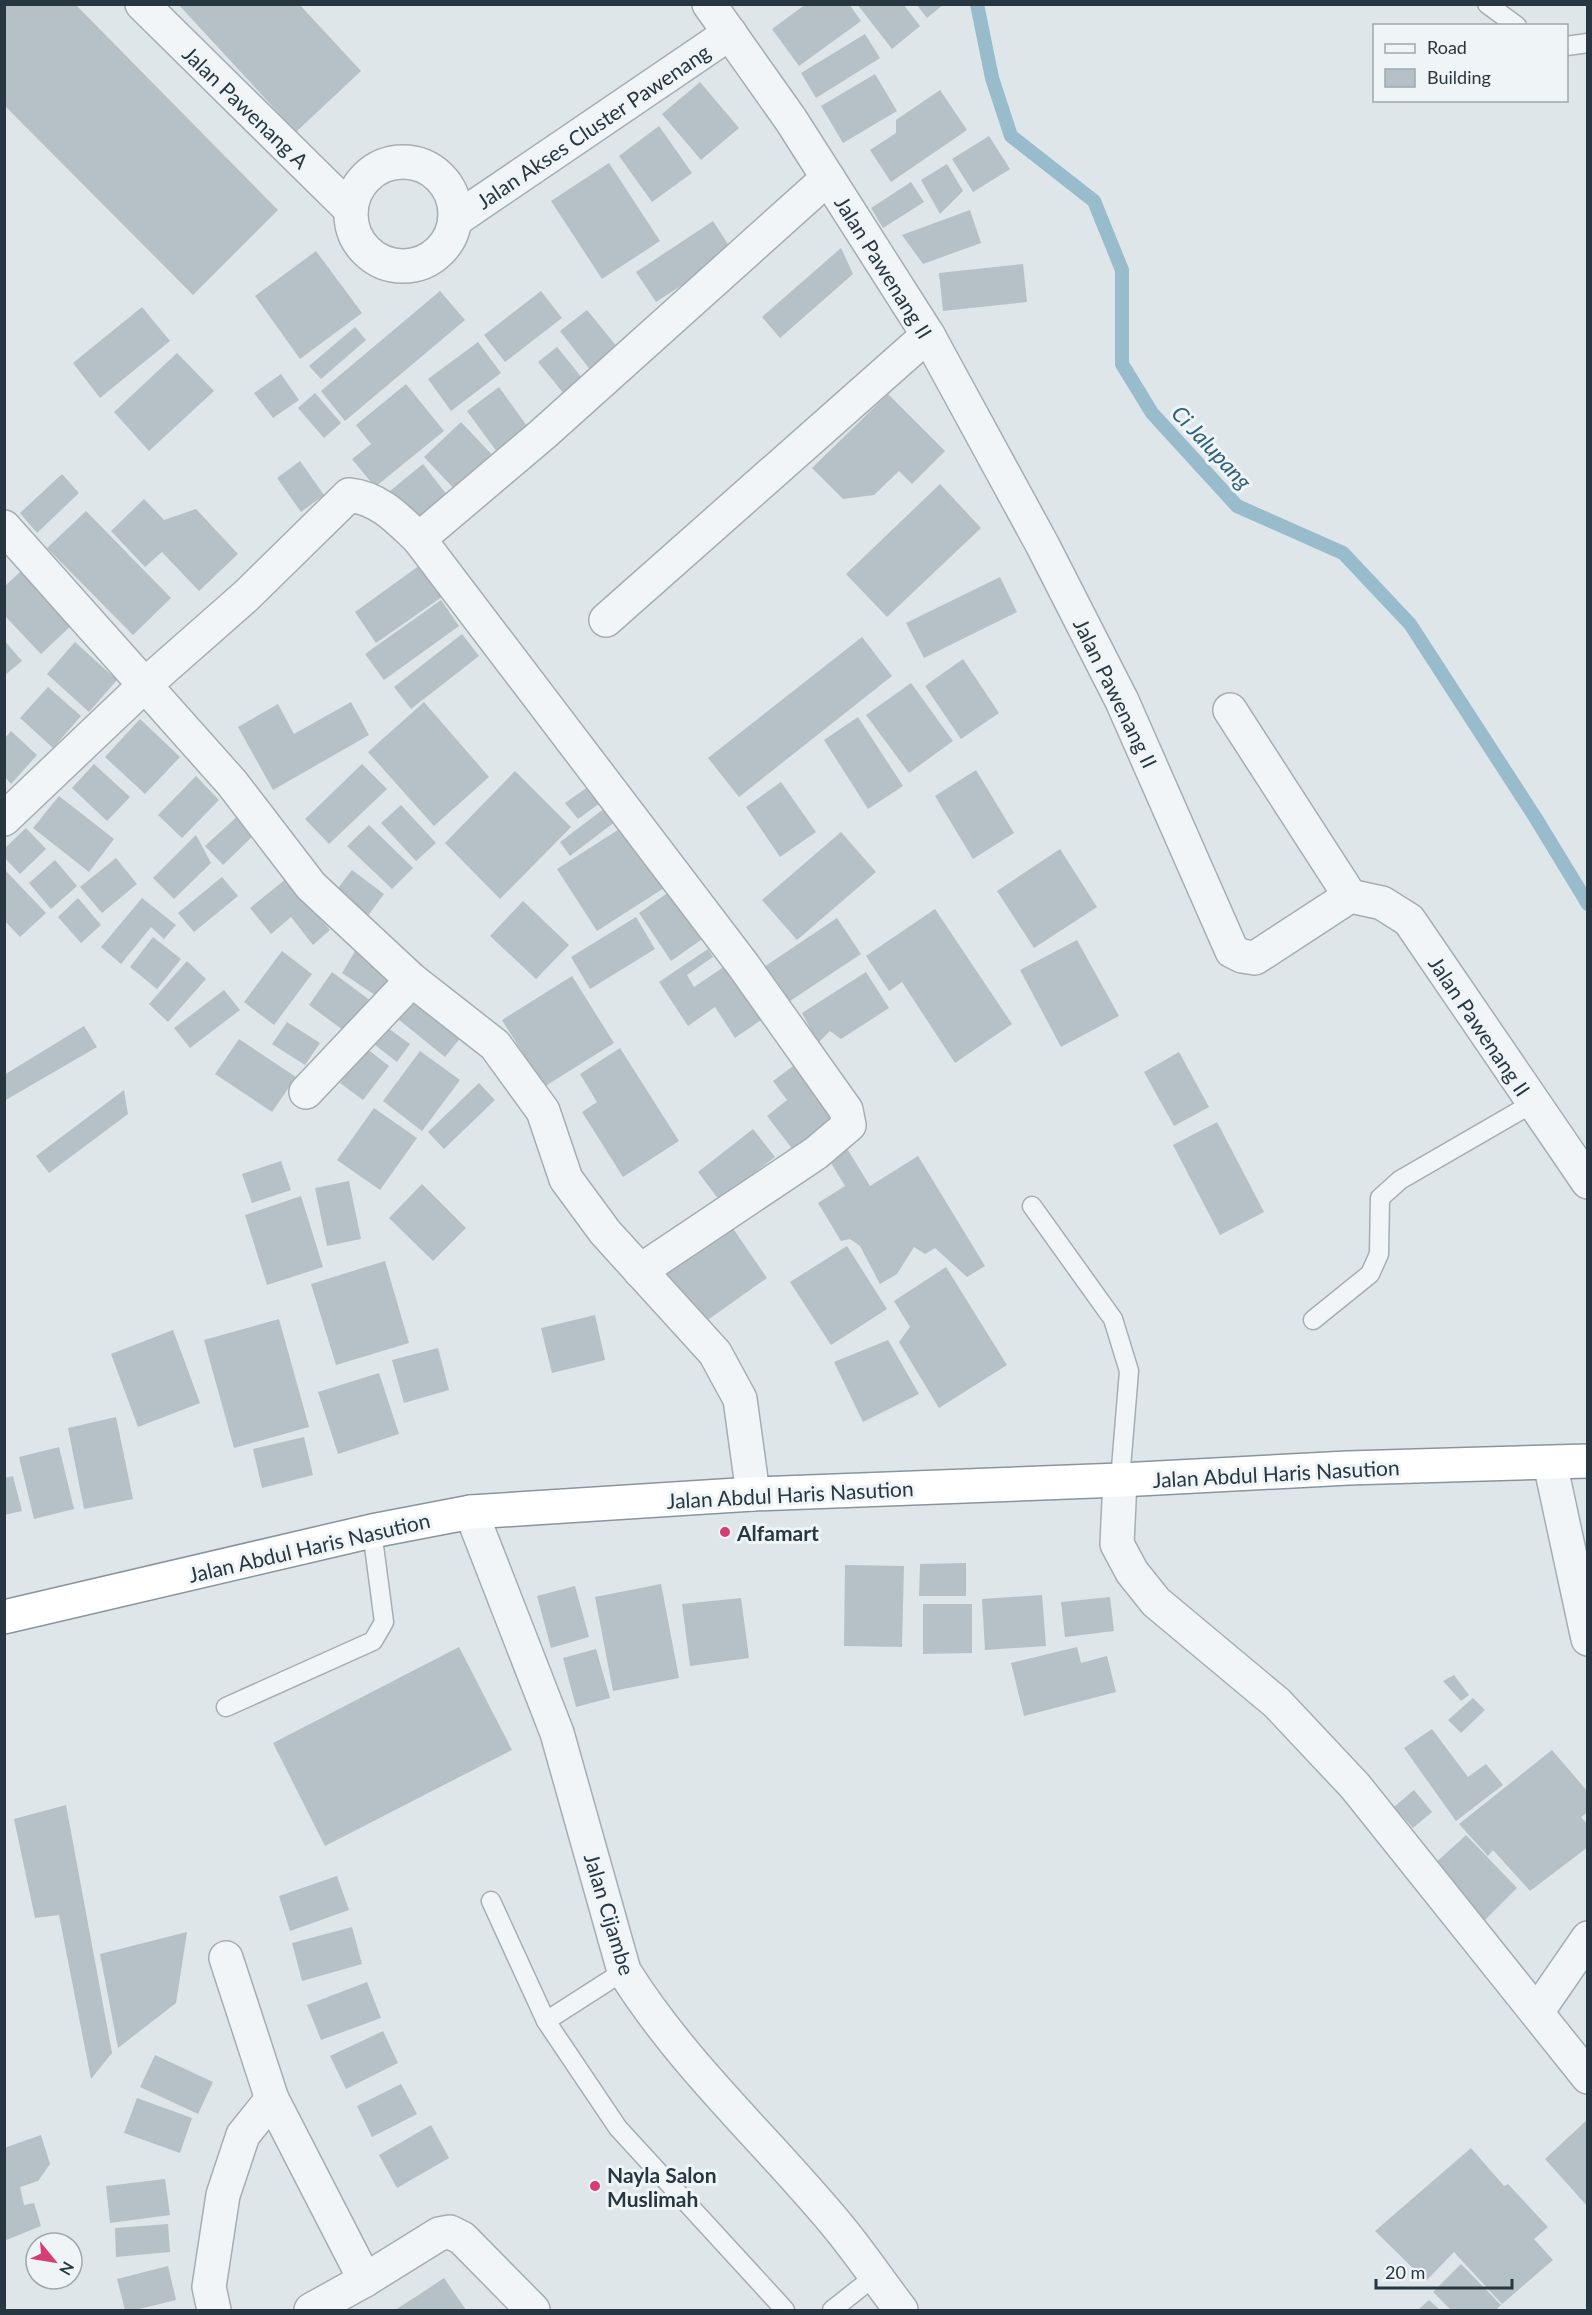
<svg xmlns="http://www.w3.org/2000/svg" width="1592" height="2315" font-family="Lato,sans-serif">
  <rect width="100%" height="100%" fill="#dfe6e9"/>
  <g fill="none" stroke-linecap="round" stroke-linejoin="round">
    <path stroke="#98bccc" stroke-width="14" d="M 977,4 L 992,78 L 1011,136 L 1094,201 L 1122,270 L 1122,364 L 1152,413 L 1237,506 L 1343,553 L 1410,624 L 1535,817 L 1588,904"/>
  </g>
  <g fill="#b6c0c7">
    <path d="M 4,4 L 75,4 L 278,210 L 193,295 L 4,105 Z"/>
    <path d="M 178,4 L 299,4 L 361,71 L 296,132 Z"/>
    <path d="M 806,4 L 849,4 L 861,21 L 799,66 L 772,29 Z"/>
    <path d="M 857,4 L 903,4 L 920,26 L 892,49 Z"/>
    <path d="M 916,4 L 944,4 L 927,18 Z"/>
    <path d="M 865,34 L 880,58 L 816,98 L 801,73 Z"/>
    <path d="M 875,74 L 897,111 L 843,143 L 821,106 Z"/>
    <path d="M 700,82 L 739,128 L 701,160 L 662,114 Z"/>
    <path d="M 940,90 L 967,130 L 891,182 L 870,150 L 896,133 L 896,120 Z"/>
    <path d="M 659,126 L 692,173 L 652,202 L 619,156 Z"/>
    <path d="M 989,136 L 1010,169 L 973,192 L 952,159 Z"/>
    <path d="M 609,163 L 660,241 L 602,279 L 551,201 Z"/>
    <path d="M 947,164 L 963,191 L 940,214 L 921,180 Z"/>
    <path d="M 911,182 L 924,202 L 883,228 L 871,208 Z"/>
    <path d="M 970,210 L 981,243 L 923,264 L 902,235 Z"/>
    <path d="M 713,221 L 733,252 L 656,302 L 636,272 Z"/>
    <path d="M 841,248 L 853,274 L 780,338 L 762,317 Z"/>
    <path d="M 316,251 L 362,313 L 300,359 L 255,296 Z"/>
    <path d="M 1023,264 L 1027,302 L 943,311 L 939,273 Z"/>
    <path d="M 440,291 L 465,320 L 345,421 L 321,391 Z"/>
    <path d="M 541,291 L 562,318 L 505,362 L 484,335 Z"/>
    <path d="M 142,307 L 170,341 L 100,398 L 73,363 Z"/>
    <path d="M 587,310 L 623,354 L 595,376 L 560,331 Z"/>
    <path d="M 355,327 L 366,340 L 321,379 L 309,366 Z"/>
    <path d="M 478,342 L 501,373 L 451,411 L 428,379 Z"/>
    <path d="M 557,347 L 587,384 L 569,400 L 538,362 Z"/>
    <path d="M 177,353 L 214,391 L 149,451 L 114,412 Z"/>
    <path d="M 281,374 L 299,400 L 273,418 L 254,393 Z"/>
    <path d="M 406,384 L 444,431 L 375,487 L 352,459 L 371,444 L 356,425 Z"/>
    <path d="M 499,387 L 529,429 L 497,452 L 467,411 Z"/>
    <path d="M 315,393 L 341,423 L 324,438 L 298,408 Z"/>
    <path d="M 888,394 L 945,451 L 912,484 L 899,471 L 874,495 L 843,499 L 812,468 Z"/>
    <path d="M 461,422 L 497,460 L 460,495 L 424,457 Z"/>
    <path d="M 300,461 L 324,495 L 301,512 L 277,478 Z"/>
    <path d="M 423,464 L 450,499 L 413,530 L 385,495 Z"/>
    <path d="M 62,474 L 79,493 L 37,533 L 20,513 Z"/>
    <path d="M 940,484 L 981,528 L 887,617 L 846,574 Z"/>
    <path d="M 144,499 L 164,520 L 196,509 L 238,554 L 199,591 L 162,552 L 145,567 L 111,531 Z"/>
    <path d="M 86,511 L 171,598 L 133,635 L 47,548 Z"/>
    <path d="M 427,560 L 449,592 L 376,643 L 355,612 Z"/>
    <path d="M 23,569 L 73,624 L 41,654 L 4,615 L 4,587 Z"/>
    <path d="M 1000,577 L 1017,612 L 924,658 L 906,623 Z"/>
    <path d="M 441,600 L 459,626 L 384,680 L 365,654 Z"/>
    <path d="M 462,634 L 479,656 L 411,709 L 394,687 Z"/>
    <path d="M 862,637 L 892,676 L 739,797 L 708,758 Z"/>
    <path d="M 4,640 L 22,661 L 4,676 Z"/>
    <path d="M 75,642 L 117,680 L 89,712 L 47,674 Z"/>
    <path d="M 963,659 L 999,713 L 961,739 L 925,686 Z"/>
    <path d="M 911,683 L 953,741 L 909,773 L 866,715 Z"/>
    <path d="M 48,687 L 81,716 L 53,748 L 20,718 Z"/>
    <path d="M 351,702 L 369,735 L 273,790 L 238,727 L 278,704 L 294,734 Z"/>
    <path d="M 424,702 L 489,777 L 434,826 L 368,752 Z"/>
    <path d="M 858,717 L 903,786 L 868,809 L 824,740 Z"/>
    <path d="M 140,719 L 180,757 L 145,794 L 105,757 Z"/>
    <path d="M 11,731 L 37,755 L 11,784 L 5,777 L 5,738 Z"/>
    <path d="M 94,764 L 130,797 L 107,821 L 72,788 Z"/>
    <path d="M 362,764 L 387,789 L 329,844 L 305,819 Z"/>
    <path d="M 976,770 L 1014,833 L 973,859 L 935,796 Z"/>
    <path d="M 515,771 L 571,827 L 500,899 L 445,843 Z"/>
    <path d="M 196,776 L 219,800 L 182,838 L 158,815 Z"/>
    <path d="M 595,782 L 607,798 L 578,819 L 565,803 Z"/>
    <path d="M 781,782 L 816,832 L 780,857 L 746,807 Z"/>
    <path d="M 59,796 L 114,839 L 89,872 L 33,828 Z"/>
    <path d="M 401,805 L 436,843 L 416,861 L 381,823 Z"/>
    <path d="M 605,808 L 616,821 L 570,856 L 560,842 Z"/>
    <path d="M 241,813 L 258,831 L 223,865 L 205,846 Z"/>
    <path d="M 369,825 L 413,868 L 392,889 L 347,846 Z"/>
    <path d="M 624,826 L 664,888 L 597,931 L 557,869 Z"/>
    <path d="M 26,828 L 46,849 L 20,874 L 4,857 L 4,849 Z"/>
    <path d="M 841,832 L 876,872 L 797,940 L 762,900 Z"/>
    <path d="M 196,835 L 211,863 L 174,899 L 153,878 Z"/>
    <path d="M 1060,849 L 1097,907 L 1034,948 L 997,891 Z"/>
    <path d="M 116,858 L 137,884 L 102,913 L 80,887 Z"/>
    <path d="M 55,860 L 77,886 L 51,909 L 29,883 Z"/>
    <path d="M 4,869 L 46,913 L 20,937 L 4,920 Z"/>
    <path d="M 352,870 L 384,894 L 367,917 L 334,893 Z"/>
    <path d="M 222,877 L 238,896 L 194,932 L 178,913 Z"/>
    <path d="M 287,878 L 330,930 L 313,945 L 291,917 L 271,934 L 250,908 Z"/>
    <path d="M 676,887 L 708,935 L 671,961 L 639,913 Z"/>
    <path d="M 78,898 L 101,925 L 81,943 L 58,917 Z"/>
    <path d="M 142,898 L 176,925 L 164,939 L 151,927 L 121,964 L 101,947 Z"/>
    <path d="M 523,901 L 569,945 L 536,979 L 490,936 Z"/>
    <path d="M 935,909 L 1012,1024 L 955,1063 L 902,982 L 889,991 L 866,956 Z"/>
    <path d="M 636,917 L 655,949 L 590,989 L 571,957 Z"/>
    <path d="M 837,918 L 861,954 L 784,1005 L 761,969 Z"/>
    <path d="M 153,937 L 181,959 L 157,989 L 130,967 Z"/>
    <path d="M 1077,940 L 1119,1016 L 1061,1047 L 1020,970 Z"/>
    <path d="M 357,948 L 395,975 L 378,997 L 342,973 Z"/>
    <path d="M 708,949 L 713,957 L 687,975 L 694,987 L 734,960 L 770,1014 L 735,1038 L 715,1007 L 688,1026 L 659,982 Z"/>
    <path d="M 282,951 L 312,974 L 274,1025 L 244,1002 Z"/>
    <path d="M 187,961 L 206,979 L 168,1022 L 149,1004 Z"/>
    <path d="M 332,972 L 371,1001 L 347,1033 L 309,1005 Z"/>
    <path d="M 866,972 L 889,1008 L 841,1039 L 830,1031 L 818,1043 L 802,1013 Z"/>
    <path d="M 572,976 L 614,1043 L 544,1087 L 502,1020 Z"/>
    <path d="M 414,989 L 466,1031 L 445,1057 L 393,1015 Z"/>
    <path d="M 224,990 L 240,1010 L 190,1048 L 174,1028 Z"/>
    <path d="M 287,1022 L 320,1043 L 305,1065 L 272,1044 Z"/>
    <path d="M 84,1026 L 97,1047 L 4,1101 L 4,1075 Z"/>
    <path d="M 388,1028 L 410,1044 L 397,1062 L 375,1045 Z"/>
    <path d="M 239,1039 L 296,1077 L 272,1112 L 215,1074 Z"/>
    <path d="M 366,1048 L 389,1066 L 363,1100 L 340,1083 Z"/>
    <path d="M 620,1048 L 679,1141 L 623,1177 L 582,1112 L 597,1102 L 580,1074 Z"/>
    <path d="M 420,1051 L 460,1080 L 422,1131 L 383,1101 Z"/>
    <path d="M 1179,1052 L 1209,1107 L 1174,1126 L 1144,1072 Z"/>
    <path d="M 800,1061 L 844,1119 L 797,1155 L 767,1116 L 787,1100 L 773,1081 Z"/>
    <path d="M 479,1083 L 495,1100 L 444,1149 L 428,1132 Z"/>
    <path d="M 124,1090 L 128,1114 L 49,1173 L 36,1156 Z"/>
    <path d="M 374,1108 L 417,1138 L 380,1190 L 337,1160 Z"/>
    <path d="M 1217,1122 L 1264,1212 L 1220,1235 L 1173,1145 Z"/>
    <path d="M 753,1129 L 775,1157 L 719,1200 L 698,1172 Z"/>
    <path d="M 843,1142 L 870,1186 L 918,1156 L 985,1266 L 967,1277 L 935,1248 L 925,1254 L 914,1247 L 897,1274 L 880,1284 L 860,1246 L 850,1239 L 841,1241 L 818,1203 L 845,1186 L 825,1153 Z"/>
    <path d="M 281,1161 L 291,1190 L 252,1203 L 242,1174 Z"/>
    <path d="M 349,1181 L 361,1239 L 327,1246 L 315,1188 Z"/>
    <path d="M 422,1184 L 466,1228 L 433,1261 L 389,1218 Z"/>
    <path d="M 301,1196 L 323,1267 L 267,1285 L 245,1215 Z"/>
    <path d="M 730,1224 L 767,1278 L 702,1324 L 664,1270 Z"/>
    <path d="M 847,1246 L 887,1309 L 831,1345 L 790,1282 Z"/>
    <path d="M 385,1261 L 409,1343 L 336,1365 L 311,1284 Z"/>
    <path d="M 946,1267 L 1007,1365 L 939,1408 L 899,1342 L 910,1327 L 894,1301 Z"/>
    <path d="M 595,1315 L 605,1360 L 552,1373 L 541,1328 Z"/>
    <path d="M 279,1319 L 309,1427 L 234,1448 L 204,1340 Z"/>
    <path d="M 173,1330 L 200,1403 L 138,1427 L 111,1354 Z"/>
    <path d="M 888,1340 L 919,1394 L 863,1422 L 834,1362 Z"/>
    <path d="M 438,1348 L 449,1390 L 404,1403 L 392,1360 Z"/>
    <path d="M 379,1373 L 399,1434 L 338,1454 L 318,1392 Z"/>
    <path d="M 116,1417 L 133,1499 L 84,1509 L 68,1428 Z"/>
    <path d="M 304,1437 L 313,1475 L 262,1488 L 253,1449 Z"/>
    <path d="M 59,1447 L 74,1509 L 34,1519 L 19,1457 Z"/>
    <path d="M 13,1476 L 22,1511 L 4,1515 L 4,1478 Z"/>
    <path d="M 966,1563 L 966,1596 L 919,1596 L 920,1564 Z"/>
    <path d="M 845,1565 L 904,1566 L 902,1647 L 844,1646 Z"/>
    <path d="M 661,1584 L 679,1678 L 613,1691 L 595,1597 Z"/>
    <path d="M 575,1586 L 589,1637 L 551,1648 L 537,1596 Z"/>
    <path d="M 1042,1595 L 1046,1646 L 985,1650 L 982,1599 Z"/>
    <path d="M 1110,1597 L 1114,1631 L 1065,1637 L 1061,1602 Z"/>
    <path d="M 741,1598 L 749,1658 L 690,1666 L 682,1604 Z"/>
    <path d="M 923,1604 L 972,1604 L 972,1653 L 923,1654 Z"/>
    <path d="M 459,1647 L 512,1750 L 325,1846 L 273,1743 Z"/>
    <path d="M 1077,1647 L 1081,1663 L 1107,1656 L 1116,1692 L 1024,1716 L 1011,1663 Z"/>
    <path d="M 596,1649 L 610,1698 L 576,1707 L 563,1658 Z"/>
    <path d="M 1454,1675 L 1469,1695 L 1461,1701 L 1443,1681 Z"/>
    <path d="M 1473,1698 L 1485,1710 L 1461,1733 L 1448,1720 Z"/>
    <path d="M 1432,1729 L 1468,1777 L 1486,1764 L 1503,1785 L 1456,1821 L 1404,1748 Z"/>
    <path d="M 1552,1750 L 1588,1792 L 1588,1812 L 1581,1817 L 1588,1825 L 1588,1847 L 1530,1891 L 1493,1850 L 1488,1856 L 1459,1824 Z"/>
    <path d="M 1414,1790 L 1432,1812 L 1413,1828 L 1394,1807 Z"/>
    <path d="M 66,1805 L 112,2053 L 91,2079 L 59,1915 L 35,1918 L 14,1819 Z"/>
    <path d="M 1466,1835 L 1517,1888 L 1485,1920 L 1431,1867 Z"/>
    <path d="M 337,1876 L 349,1910 L 290,1931 L 279,1896 Z"/>
    <path d="M 352,1927 L 362,1964 L 302,1981 L 292,1943 Z"/>
    <path d="M 187,1932 L 176,2003 L 118,2048 L 100,1954 Z"/>
    <path d="M 367,1982 L 381,2018 L 321,2040 L 307,2005 Z"/>
    <path d="M 383,2031 L 398,2063 L 346,2089 L 330,2056 Z"/>
    <path d="M 155,2055 L 213,2082 L 198,2114 L 140,2087 Z"/>
    <path d="M 401,2084 L 417,2114 L 372,2137 L 357,2106 Z"/>
    <path d="M 137,2098 L 192,2118 L 180,2153 L 124,2133 Z"/>
    <path d="M 1588,2119 L 1588,2207 L 1545,2159 Z"/>
    <path d="M 431,2125 L 449,2158 L 397,2188 L 379,2155 Z"/>
    <path d="M 41,2135 L 50,2164 L 38,2181 L 20,2187 L 24,2205 L 34,2203 L 41,2226 L 4,2241 L 4,2148 Z"/>
    <path d="M 1471,2148 L 1504,2186 L 1508,2184 L 1548,2227 L 1534,2239 L 1553,2260 L 1502,2304 L 1454,2252 L 1426,2281 L 1375,2231 Z"/>
    <path d="M 165,2179 L 170,2215 L 110,2223 L 106,2186 Z"/>
    <path d="M 168,2224 L 170,2252 L 116,2257 L 115,2228 Z"/>
    <path d="M 1461,2264 L 1501,2305 L 1496,2310 L 1451,2310 L 1433,2292 Z"/>
    <path d="M 168,2266 L 176,2300 L 135,2310 L 125,2310 L 117,2279 Z"/>
    <path d="M 444,2278 L 466,2310 L 395,2310 L 417,2296 Z"/>
    <path d="M 1429,2300 L 1440,2310 L 1418,2310 Z"/>
  </g>
  <g fill="none" stroke-linecap="round" stroke-linejoin="round">
    <defs>
      <g id="service">
        <path d="M 1487,4 L 1517,26"/>
        <path d="M 1566,46 L 1588,43"/>
        <path d="M 1032,1206 L 1113,1319 L 1129,1371 L 1120,1480"/>
        <path d="M 1313,1320 L 1370,1274 L 1379,1254 L 1380,1198 L 1400,1180 L 1533,1103"/>
        <path d="M 226,1707 L 373,1641 L 384,1622 L 372,1531"/>
        <path d="M 491,1901 L 546,2021"/>
        <path d="M 624,1971 L 546,2021 L 618,2128 L 785,2310"/>
        <path d="M 832,2310 L 875,2276"/>
      </g>
      <g id="minor">
        <path d="M 142,4 L 351,210"/>
        <path d="M 709,4 L 791,120 L 928,335 L 1043,546 L 1122,701 L 1232,951 L 1242,956 L 1255,958 L 1350,896 L 1382,903 L 1409,920 L 1588,1182"/>
        <circle cx="403" cy="214" r="52"/>
        <path d="M 455,220 L 730,33"/>
        <path d="M 4,527 L 232,783 L 311,886 L 412,980 L 495,1045 L 543,1111 L 566,1179 L 605,1232 L 715,1353 L 740,1399 L 753,1494"/>
        <path d="M 419,539 L 543,434 L 828,178"/>
        <path d="M 606,620 L 928,335"/>
        <path d="M 1230,710 L 1350,896"/>
        <path d="M 4,819 L 146,684 L 246,596 L 349,495 C 379,498 398,519 419,539 L 743,965 L 846,1110 L 849,1125 L 816,1153 L 640,1271"/>
        <path d="M 306,1092 L 412,980"/>
        <path d="M 1550,1463 L 1588,1639"/>
        <path d="M 1120,1480 L 1117,1544 L 1132,1572 L 1156,1602 L 1277,1703 L 1355,1786 L 1588,2077"/>
        <path d="M 226,1958 L 272,2099"/>
        <path d="M 1537,2012 L 1588,1938"/>
        <path d="M 365,2280 L 439,2234 L 450,2232 L 462,2238 L 533,2310"/>
        <path d="M 214,2310 L 209,2287 L 223,2195 L 243,2135 L 272,2099 L 365,2280 L 311,2310"/>
      </g>
      <path id="tertiary" d="M 471,1512 L 557,1733 L 624,1971 C 684,2067 770,2143 841,2230 C 862,2256 881,2284 901,2310"/>
      <path id="trunk" d="M 4,1617 L 372,1531 L 471,1512 L 753,1494 L 1120,1480 L 1348,1468 L 1588,1461"/>
    </defs>
    <use href="#service" stroke="#a4aeb4" stroke-width="21"/>
    <use href="#minor" stroke="#a4aeb4" stroke-width="36"/>
    <use href="#tertiary" stroke="#a4aeb4" stroke-width="36"/>
    <use href="#trunk" stroke="#8696a1" stroke-width="36"/>
    <use href="#service" stroke="#f2f5f7" stroke-width="18"/>
    <use href="#minor" stroke="#f2f5f7" stroke-width="33"/>
    <use href="#tertiary" stroke="#f2f5f7" stroke-width="33"/>
    <use href="#trunk" stroke="#fff" stroke-width="33"/>
  </g>
  <g fill="#d73c75" stroke="#eff4f7" stroke-width="2">
    <circle cx="725" cy="1532" r="6"/>
    <circle cx="595" cy="2186" r="6"/>
  </g>
  <g text-anchor="middle" dominant-baseline="central" stroke-width="6" stroke-linejoin="round" paint-order="stroke">
    <g font-size="21" fill="#273742" stroke="#eff4f7">
      <text transform="translate(246 107) rotate(44)">Jalan Pawenang A</text>
      <text transform="translate(593 126) rotate(-34)">Jalan Akses Cluster Pawenang</text>
      <text transform="translate(884 267) rotate(58)">Jalan Pawenang II</text>
      <text transform="translate(1116 693) rotate(64)">Jalan Pawenang II</text>
      <text transform="translate(1480 1026) rotate(56)">Jalan Pawenang II</text>
      <text transform="translate(1276 1473) rotate(-3)">Jalan Abdul Haris Nasution</text>
      <text transform="translate(790 1494) rotate(-3)">Jalan Abdul Haris Nasution</text>
      <text transform="translate(309 1547) rotate(-13)">Jalan Abdul Haris Nasution</text>
      <text transform="translate(610 1914) rotate(73)">Jalan Cijambe</text>
    </g>
    <g font-size="21" font-weight="bold" fill="#273742" stroke="#eff4f7" text-anchor="start">
      <text x="737" y="1532">Alfamart</text>
      <text x="607" y="2174">Nayla Salon<tspan x="607" dy="24">Muslimah</tspan></text>
    </g>
    <g font-size="22" font-style="italic" fill="#2e6078" stroke="#eff4f7">
      <text transform="translate(1212 447) rotate(47)">Ci Jalupang</text>
    </g>
  </g>
  <rect width="1592" height="2315" fill="none" stroke="#273742" stroke-width="12"/>
  <rect x="1373" y="24" width="195" height="78" fill="#eff4f7" stroke="#9fa8af" stroke-width="1.5"/>
  <rect x="1385" y="44" width="30" height="9" fill="#f2f5f7" stroke="#9fa8af" stroke-width="1.5"/>
  <text x="1427" y="54" font-size="18" fill="#273742">Road</text>
  <rect x="1385" y="69" width="30" height="18" fill="#b6c0c7" stroke="#9fa8af" stroke-width="1.5"/>
  <text x="1427" y="84" font-size="18" fill="#273742">Building</text>
  <g transform="translate(54 2261) rotate(120)"><circle r="28" fill="#eff4f7" stroke="#9fa8af" stroke-width="1.5"/>
  <path d="M0-4.5L10 22L0 15L-10 22Z" fill="#d73c75"/>
  <text y="-9" font-size="16" font-weight="bold" text-anchor="middle" fill="#273742">N</text>
  </g>
  <path d="M1376 2279v9h136v-9" fill="none" stroke="#273742" stroke-width="3"/>
  <text x="1385" y="2279" font-size="18" fill="#273742" stroke="#eff4f7" stroke-width="4.5" paint-order="stroke">20 m</text>
</svg>
